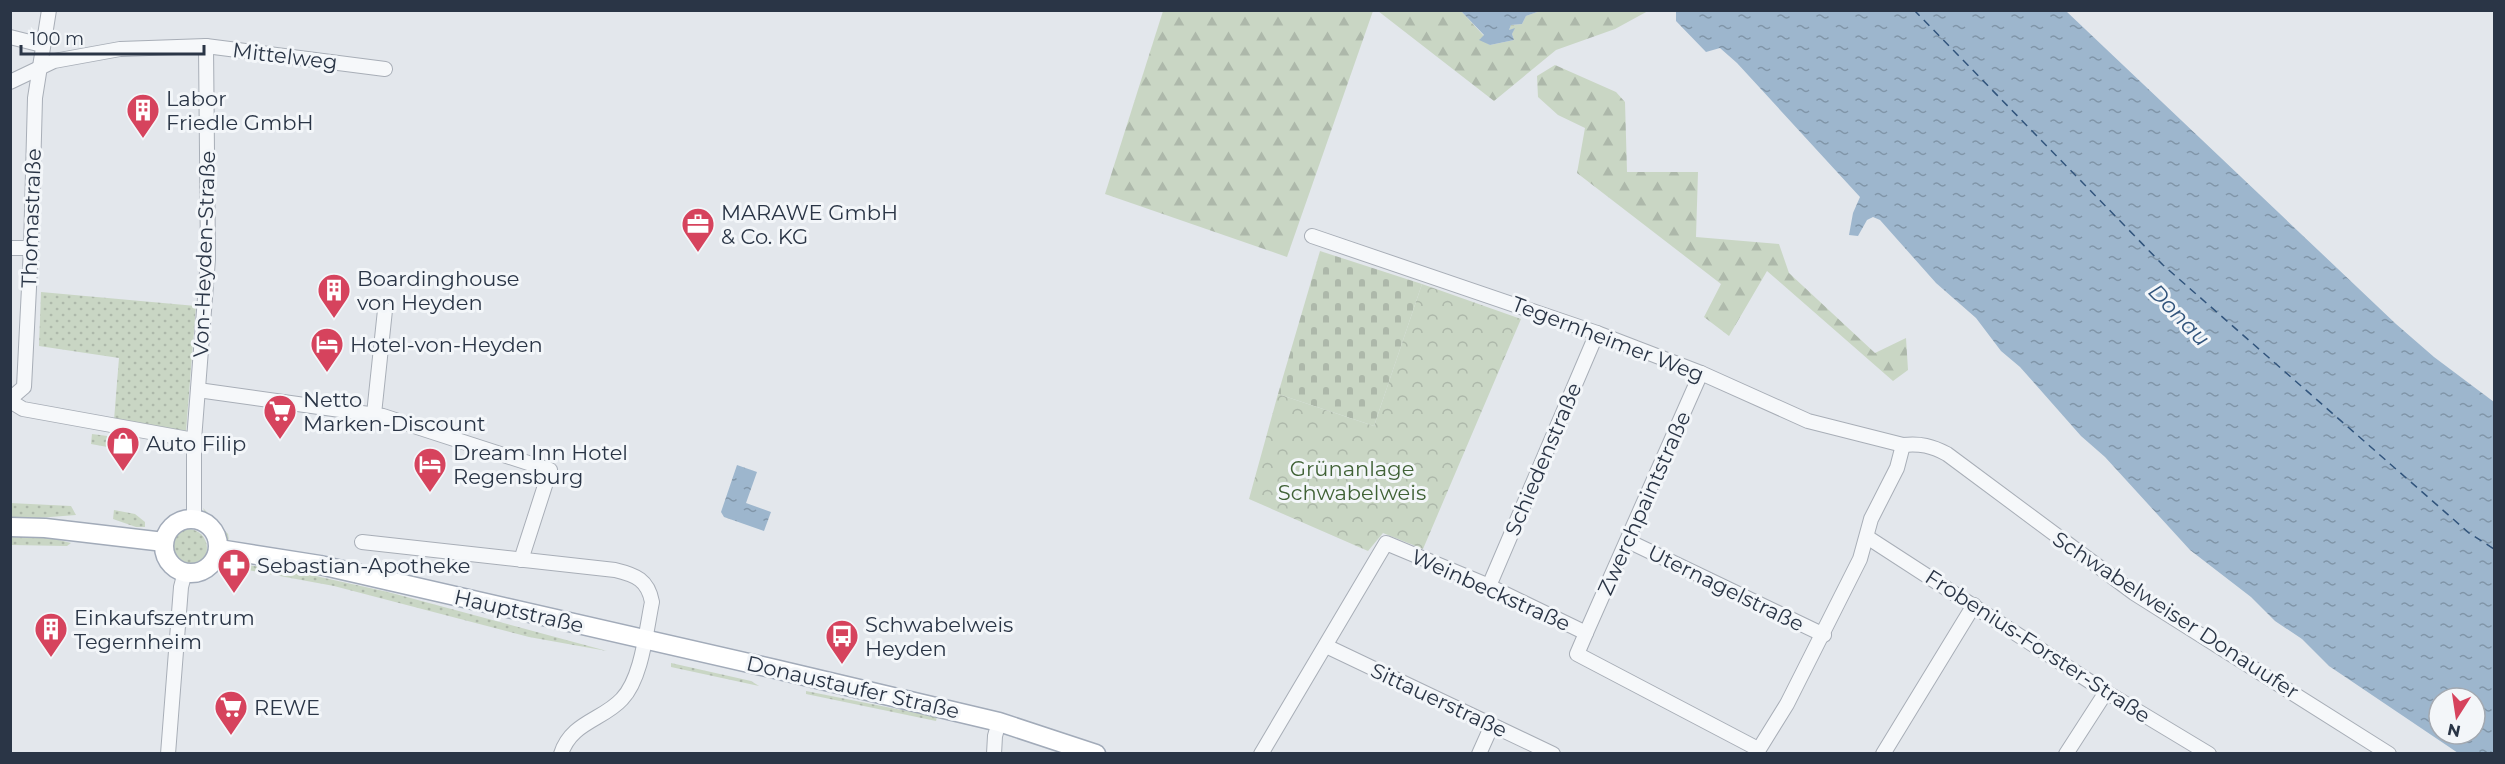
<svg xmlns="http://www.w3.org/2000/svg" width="2505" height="764" font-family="Montserrat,sans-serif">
  <defs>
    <pattern id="grass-dots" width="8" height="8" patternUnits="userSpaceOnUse" patternTransform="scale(1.5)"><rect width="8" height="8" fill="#c9d6c4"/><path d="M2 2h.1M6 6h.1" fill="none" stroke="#adb8aa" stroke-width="1.8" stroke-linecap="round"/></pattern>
    <pattern id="forest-firs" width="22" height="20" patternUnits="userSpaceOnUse" patternTransform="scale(1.5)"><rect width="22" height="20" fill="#c9d6c4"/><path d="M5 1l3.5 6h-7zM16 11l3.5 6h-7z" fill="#adb8aa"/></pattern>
    <pattern id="cemetery-stones" width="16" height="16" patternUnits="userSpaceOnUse" patternTransform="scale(1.5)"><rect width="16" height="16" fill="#c9d6c4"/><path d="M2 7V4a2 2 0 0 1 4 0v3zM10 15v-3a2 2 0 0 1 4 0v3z" fill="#adb8aa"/></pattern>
    <pattern id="park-crowns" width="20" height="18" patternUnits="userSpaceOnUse" patternTransform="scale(1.5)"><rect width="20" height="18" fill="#c9d6c4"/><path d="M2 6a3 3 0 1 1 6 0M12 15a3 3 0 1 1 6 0" fill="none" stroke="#adb8aa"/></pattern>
    <pattern id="water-ripples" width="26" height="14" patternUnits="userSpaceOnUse" patternTransform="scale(1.5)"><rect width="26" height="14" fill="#9db6cd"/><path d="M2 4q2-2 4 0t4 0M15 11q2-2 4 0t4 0" fill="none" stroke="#8095a8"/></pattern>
  </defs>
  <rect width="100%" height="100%" fill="#e3e7ec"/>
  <g fill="url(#grass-dots)">
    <path d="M 41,292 L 196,306 L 186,431 L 114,420 L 119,358 L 39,346 Z"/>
    <path d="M 92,434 L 115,437 L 113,448 L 91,444 Z"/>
    <path d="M 10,503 L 71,506 L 76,515 L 11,520 Z"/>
    <path d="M 203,508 L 228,534 L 229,540 C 219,534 207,519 203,508 Z"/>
    <path d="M 114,510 L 135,514 L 145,522 L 145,527 L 136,527 L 113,519 Z"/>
    <circle cx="188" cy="548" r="19"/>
    <path d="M 10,536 L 47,537 L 71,543 L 67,546 L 11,545 Z"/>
    <path d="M 235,563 L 311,575 L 388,592 L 607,651 L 529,637 L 334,586 L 237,568 Z"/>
    <path d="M 671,663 L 751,681 L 759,686 L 671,667 Z"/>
    <path d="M 806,691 L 937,717 L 936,721 L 806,694 Z"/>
  </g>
  <g fill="url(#forest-firs)">
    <path d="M 1163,11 L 1373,11 L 1287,257 L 1105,194 Z"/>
    <path d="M 1378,11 L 1461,11 L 1484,36 L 1480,39 L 1490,45 L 1514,40 L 1512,34 L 1514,29 L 1509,30 L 1511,25 L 1522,24 L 1526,16 L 1540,11 L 1648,11 L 1615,29 L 1556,50 L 1494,101 Z"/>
    <path d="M 1555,65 L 1616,92 L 1625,102 L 1627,172 L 1698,172 L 1696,237 L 1779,244 L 1789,273 L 1875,353 L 1906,338 L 1908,370 L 1893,381 L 1767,271 L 1729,336 L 1704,317 L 1721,284 L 1577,173 L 1585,128 L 1558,115 L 1538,97 L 1537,76 Z"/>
  </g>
  <path fill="url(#cemetery-stones)" d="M 1320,251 L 1422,284 L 1374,426 L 1278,394 Z"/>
  <path fill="url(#park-crowns)" d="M 1422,284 L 1521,319 L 1423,549 L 1383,533 L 1368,551 L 1249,499 L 1278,394 L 1374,426 Z"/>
  <g fill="url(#water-ripples)" fill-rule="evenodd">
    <path d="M 1461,11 L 1540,11 L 1526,16 L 1522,24 L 1511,25 L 1509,30 L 1515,28 L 1512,34 L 1514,40 L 1490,45 L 1479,40 L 1484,35 Z"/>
    <path d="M 2066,11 L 2396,324 L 2434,357 L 2494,402 L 2494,753 L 2458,753 L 2329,666 L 2302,639 L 2275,621 L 2251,597 L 2190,550 L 2105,457 L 2081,436 L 2020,367 L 2001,351 L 1976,318 L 1936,283 L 1880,220 L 1873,217 L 1867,220 L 1858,236 L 1849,235 L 1853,213 L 1860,197 L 1737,63 L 1720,48 L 1706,52 L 1676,21 L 1676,11 ZM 2439,698 L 2475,698 L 2475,734 L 2439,734 Z"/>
    <path d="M 737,465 L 757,472 L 746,503 L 771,512 L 764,531 L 724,517 L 721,512 Z"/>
  </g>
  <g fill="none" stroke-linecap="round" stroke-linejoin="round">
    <path stroke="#31547c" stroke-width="1.5" stroke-dasharray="8 6" stroke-linecap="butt" d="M 1914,10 L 2163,265 L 2469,533 L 2494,549"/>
    <defs>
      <g id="minor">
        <path d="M 10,37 L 42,45"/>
        <path d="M 10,82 L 54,61 L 120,49 L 206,46 L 385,69"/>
        <path d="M 1312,236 L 1597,333 L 1701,373 L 1808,421 L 1903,445 C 1920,443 1932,446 1947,454 L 2134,593 L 2389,754"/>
        <path d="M 10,248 L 31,248"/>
        <path d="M 198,390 L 383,416 L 550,470 L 521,560"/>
        <path d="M 10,399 L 24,387 L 31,248 L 35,98 L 49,10"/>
        <path d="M 10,401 L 23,409 L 194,440"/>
        <path d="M 374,414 L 385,310"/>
        <path d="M 194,519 L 194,440 L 208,259 L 206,46"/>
        <path d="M 1867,537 L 2106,692 L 2209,754"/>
        <path d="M 1628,541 L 1824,635"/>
        <path d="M 362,542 L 615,570 C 636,575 648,580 652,602 C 646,631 642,678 622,699 C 603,720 571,722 561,754"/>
        <path d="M 1489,586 L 1597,333"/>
        <path d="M 1586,633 L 1701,373"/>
        <path d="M 1326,646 L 1553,754"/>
        <path d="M 168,754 L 181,587 L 185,572"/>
        <path d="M 994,754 L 995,736 L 999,722"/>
        <path d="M 1261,754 L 1386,543 L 1489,586 L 1586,633 L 1577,654 L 1758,749"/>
        <path d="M 1479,754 L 1492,725"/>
        <path d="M 1756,754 L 1787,704 L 1860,559 L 1871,519 L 1897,468 L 1903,445"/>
        <path d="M 1883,754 L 1974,605"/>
        <path d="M 2066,754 L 2106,692"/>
      </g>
      <g id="major">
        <circle cx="191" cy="546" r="27"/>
        <path d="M 10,527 L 45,528 L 164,542"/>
        <path d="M 219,549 L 320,565 L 775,669 L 999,722 L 1096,754"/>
      </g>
    </defs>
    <use href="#minor" stroke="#a8aeb7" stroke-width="16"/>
    <use href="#major" stroke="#a2abb9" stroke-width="21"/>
    <use href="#minor" stroke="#f6f8fa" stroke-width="14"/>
    <use href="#major" stroke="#fff" stroke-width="18"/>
  </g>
  <defs>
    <symbol id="building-pin" viewBox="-11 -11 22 30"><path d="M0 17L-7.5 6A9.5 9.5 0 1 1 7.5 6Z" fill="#d6435d" stroke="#f3f6f9"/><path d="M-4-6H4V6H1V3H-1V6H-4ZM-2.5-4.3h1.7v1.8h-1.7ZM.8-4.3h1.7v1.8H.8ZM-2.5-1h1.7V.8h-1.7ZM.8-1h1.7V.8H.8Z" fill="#fff"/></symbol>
    <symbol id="office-pin" viewBox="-11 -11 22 30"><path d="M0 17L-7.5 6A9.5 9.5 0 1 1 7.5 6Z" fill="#d6435d" stroke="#f3f6f9"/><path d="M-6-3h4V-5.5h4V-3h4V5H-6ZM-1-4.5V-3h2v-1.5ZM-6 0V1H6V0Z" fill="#fff"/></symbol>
    <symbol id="hotel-pin" viewBox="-11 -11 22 30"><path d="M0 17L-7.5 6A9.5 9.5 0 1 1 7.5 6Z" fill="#d6435d" stroke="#f3f6f9"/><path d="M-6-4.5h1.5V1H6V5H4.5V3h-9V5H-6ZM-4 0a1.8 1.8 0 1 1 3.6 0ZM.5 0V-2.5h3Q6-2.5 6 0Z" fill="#fff"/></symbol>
    <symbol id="supermarket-pin" viewBox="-11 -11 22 30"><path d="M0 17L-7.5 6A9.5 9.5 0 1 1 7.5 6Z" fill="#d6435d" stroke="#f3f6f9"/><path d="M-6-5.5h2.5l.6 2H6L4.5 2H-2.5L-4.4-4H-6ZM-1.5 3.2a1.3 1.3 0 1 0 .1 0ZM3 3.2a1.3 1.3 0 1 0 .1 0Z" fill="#fff"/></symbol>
    <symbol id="shop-pin" viewBox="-11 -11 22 30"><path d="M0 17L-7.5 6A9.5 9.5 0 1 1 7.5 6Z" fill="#d6435d" stroke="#f3f6f9"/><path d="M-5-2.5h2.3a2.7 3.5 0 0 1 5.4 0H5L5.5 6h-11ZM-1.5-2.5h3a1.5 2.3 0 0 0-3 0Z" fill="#fff"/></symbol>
    <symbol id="pharmacy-pin" viewBox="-11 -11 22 30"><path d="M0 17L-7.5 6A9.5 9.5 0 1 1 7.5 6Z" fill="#d6435d" stroke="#f3f6f9"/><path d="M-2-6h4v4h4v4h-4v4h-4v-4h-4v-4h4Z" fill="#fff"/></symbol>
    <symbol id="bus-pin" viewBox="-11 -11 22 30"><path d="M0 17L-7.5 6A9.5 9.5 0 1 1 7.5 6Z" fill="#d6435d" stroke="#f3f6f9"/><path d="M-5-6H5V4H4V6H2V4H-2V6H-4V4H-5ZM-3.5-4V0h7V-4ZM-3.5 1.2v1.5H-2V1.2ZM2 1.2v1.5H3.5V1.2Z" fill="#fff"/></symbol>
  </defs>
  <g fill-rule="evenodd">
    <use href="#building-pin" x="124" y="91" width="38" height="52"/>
    <use href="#office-pin" x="679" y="205" width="38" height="52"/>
    <use href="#building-pin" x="315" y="271" width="38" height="52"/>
    <use href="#hotel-pin" x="308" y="325" width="38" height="52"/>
    <use href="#supermarket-pin" x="261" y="392" width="38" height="52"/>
    <use href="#shop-pin" x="104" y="424" width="38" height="52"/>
    <use href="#hotel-pin" x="411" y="445" width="38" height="52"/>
    <use href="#pharmacy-pin" x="215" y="546" width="38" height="52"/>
    <use href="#building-pin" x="32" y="610" width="38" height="52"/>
    <use href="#bus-pin" x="823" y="617" width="38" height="52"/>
    <use href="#supermarket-pin" x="212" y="688" width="38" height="52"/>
  </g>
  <g text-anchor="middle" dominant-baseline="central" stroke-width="6" stroke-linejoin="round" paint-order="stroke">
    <g font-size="21" fill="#2a3546" stroke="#f3f6f9">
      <text transform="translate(285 56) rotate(7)">Mittelweg</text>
      <text transform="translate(31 218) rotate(-88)">Thomastraße</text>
      <text transform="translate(204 254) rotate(-88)">Von-Heyden-Straße</text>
      <text transform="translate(1608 339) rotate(21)">Tegernheimer Weg</text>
      <text transform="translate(1543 459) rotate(-67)">Schiedenstraße</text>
      <text transform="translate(1644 503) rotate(-66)">Zwerchpaintstraße</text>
      <text transform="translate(1726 588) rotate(26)">Uternagelstraße</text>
      <text transform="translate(1491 590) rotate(24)">Weinbeckstraße</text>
      <text transform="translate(519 611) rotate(13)">Hauptstraße</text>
      <text transform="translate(2176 615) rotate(33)">Schwabelweiser Donauufer</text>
      <text transform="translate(2038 646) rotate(33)">Frobenius-Forster-Straße</text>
      <text transform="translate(853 687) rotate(13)">Donaustaufer Straße</text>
      <text transform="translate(1439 700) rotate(25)">Sittauerstraße</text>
    </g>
    <g font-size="21" fill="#2a3546" stroke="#f3f6f9" text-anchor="start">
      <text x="166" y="98">Labor<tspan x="166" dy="24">Friedle GmbH</tspan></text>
      <text x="721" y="212">MARAWE GmbH<tspan x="721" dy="24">&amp; Co. KG</tspan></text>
      <text x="357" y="278">Boardinghouse<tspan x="357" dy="24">von Heyden</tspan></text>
      <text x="350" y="344">Hotel-von-Heyden</text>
      <text x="303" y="399">Netto<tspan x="303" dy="24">Marken-Discount</tspan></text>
      <text x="146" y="443">Auto Filip</text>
      <text x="453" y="452">Dream Inn Hotel<tspan x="453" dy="24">Regensburg</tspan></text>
      <text x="257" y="565">Sebastian-Apotheke</text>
      <text x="74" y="617">Einkaufszentrum<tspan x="74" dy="24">Tegernheim</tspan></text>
      <text x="865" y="624">Schwabelweis<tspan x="865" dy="24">Heyden</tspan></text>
      <text x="254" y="707">REWE</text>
    </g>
    <g font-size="21" fill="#406236" stroke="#f3f6f9">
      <text x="1352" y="468">Grünanlage<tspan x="1352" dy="24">Schwabelweis</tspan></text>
    </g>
    <g font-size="22" font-style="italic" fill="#31547c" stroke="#f3f6f9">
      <text transform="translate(2179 315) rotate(46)">Donau</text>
    </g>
  </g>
  <rect width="2505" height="764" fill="none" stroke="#2a3546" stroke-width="24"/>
  <g transform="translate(2457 716) rotate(192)"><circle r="28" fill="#f3f6f9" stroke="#a3a9b1" stroke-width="1.5"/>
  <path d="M0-4.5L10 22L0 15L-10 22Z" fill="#d6435d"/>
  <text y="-9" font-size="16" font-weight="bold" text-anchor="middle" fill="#2a3546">N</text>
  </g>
  <path d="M21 45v9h183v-9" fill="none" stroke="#2a3546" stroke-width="3"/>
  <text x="30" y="45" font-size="18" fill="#2a3546" stroke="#f3f6f9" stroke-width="4.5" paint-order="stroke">100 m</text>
</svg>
